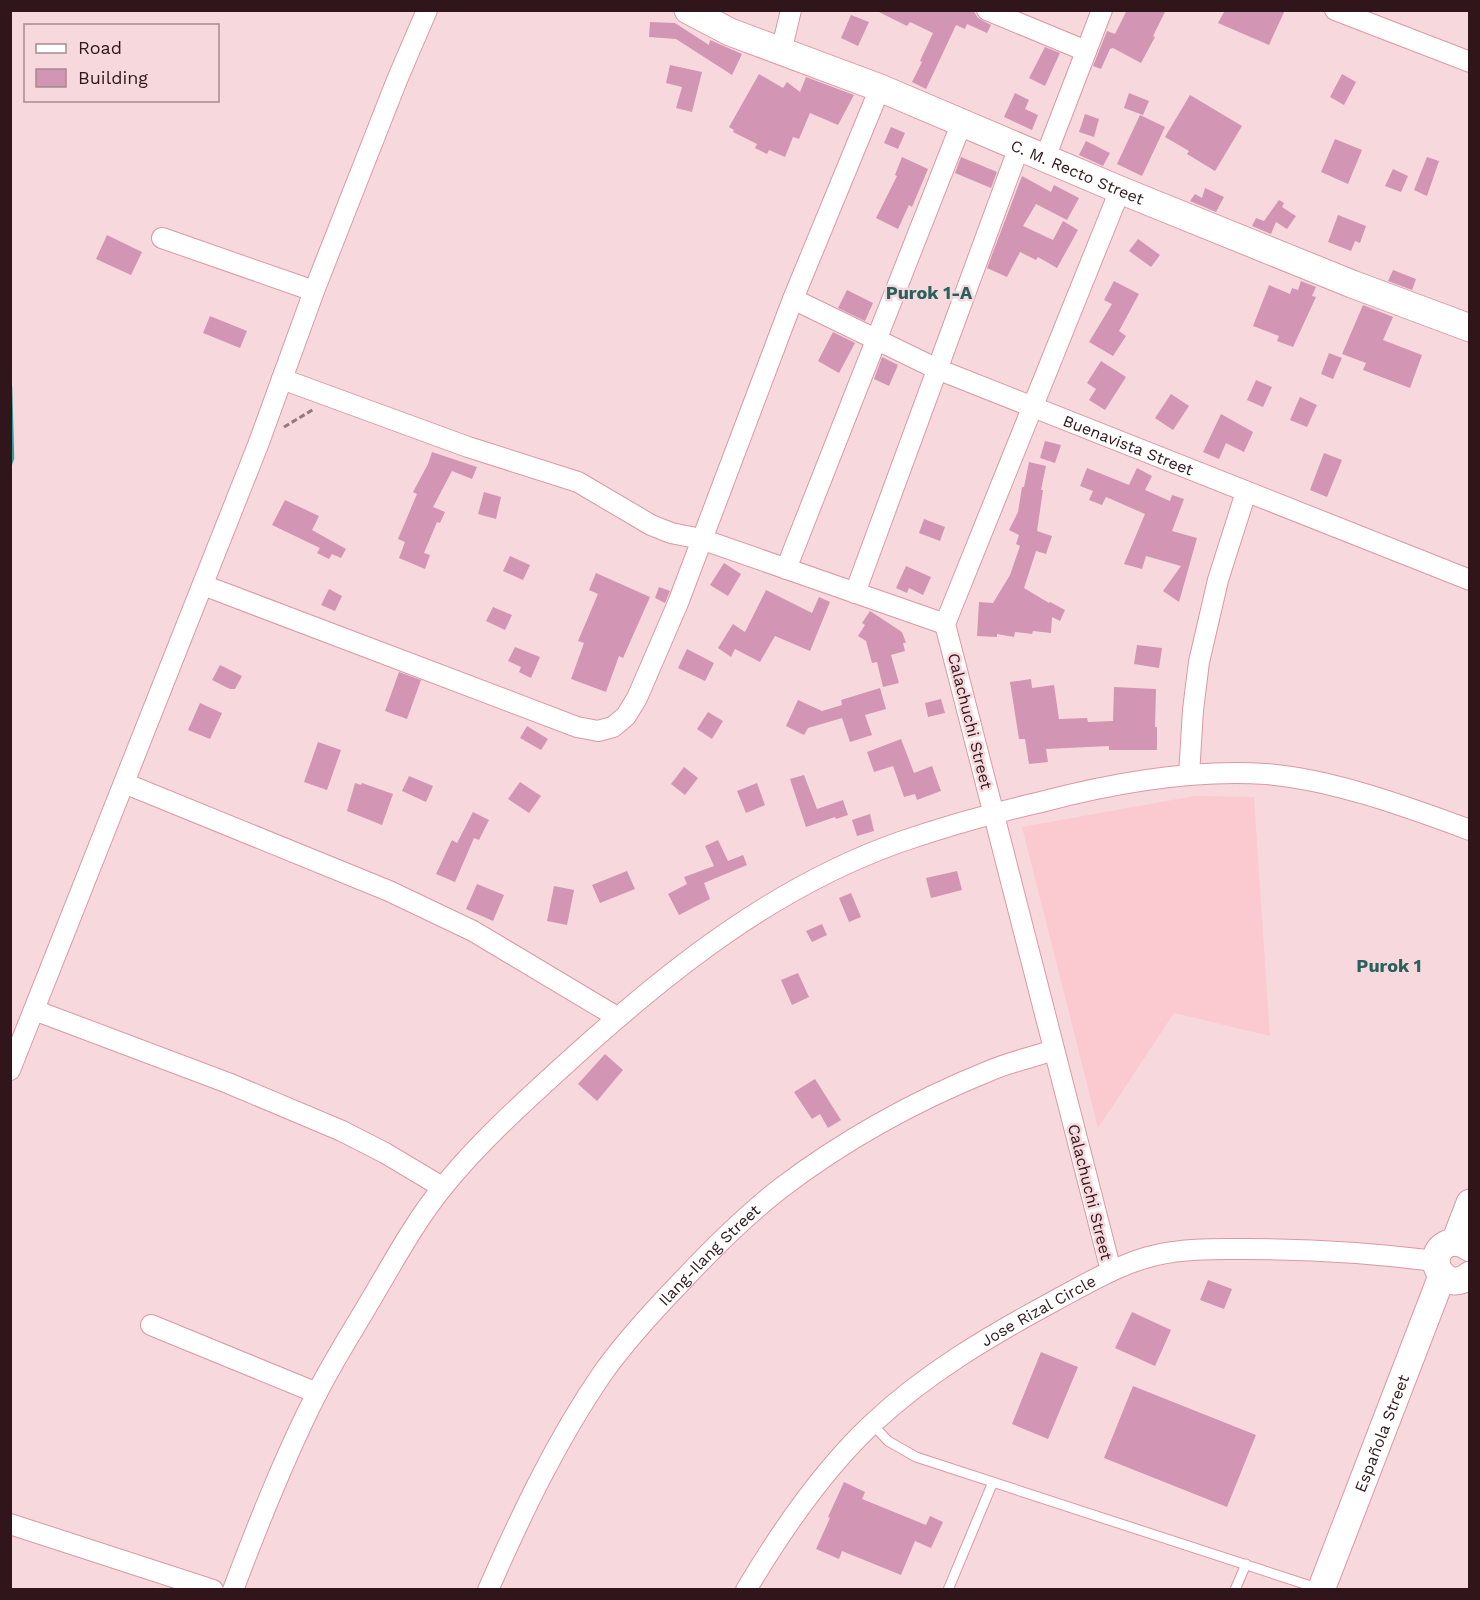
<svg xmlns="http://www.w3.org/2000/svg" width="1480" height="1600" font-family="'Work Sans',sans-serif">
  <rect width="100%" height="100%" fill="#f7d9dd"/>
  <path fill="#facad0" d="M 1194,796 L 1254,797 L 1270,1036 L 1174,1013 L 1098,1128 L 1022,827 Z"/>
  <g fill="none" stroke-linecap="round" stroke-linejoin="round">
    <path stroke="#32a099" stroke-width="4.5" d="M 10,387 L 12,458 L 10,464"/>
  </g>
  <g fill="#d295b3">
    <path d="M 875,10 L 973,10 L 978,18 L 991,25 L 987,33 L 967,24 L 965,29 L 956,25 L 926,89 L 912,82 L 922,62 L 920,61 L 933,33 L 910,22 L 907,26 Z"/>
    <path d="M 1127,10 L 1166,10 L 1153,36 L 1155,37 L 1141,63 L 1113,48 L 1110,49 L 1101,69 L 1093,66 L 1107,31 L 1115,34 Z"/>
    <path d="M 1225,10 L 1285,10 L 1269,45 L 1218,23 Z"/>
    <path d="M 851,15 L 869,22 L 858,46 L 841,38 Z"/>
    <path d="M 650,22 L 675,23 L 709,45 L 710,40 L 742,54 L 732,75 L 676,39 L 649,37 Z"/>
    <path d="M 1045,47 L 1060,53 L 1045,86 L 1029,78 Z"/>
    <path d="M 670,65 L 702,72 L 692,112 L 676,108 L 682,87 L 666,83 Z"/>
    <path d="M 759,74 L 783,88 L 787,82 L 800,92 L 806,77 L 854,95 L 838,125 L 810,113 L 799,139 L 793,137 L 785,157 L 769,150 L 767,154 L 755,148 L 757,144 L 733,132 L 734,130 L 729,127 Z"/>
    <path d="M 1342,74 L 1356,82 L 1344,105 L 1330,97 Z"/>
    <path d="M 1015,93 L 1029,100 L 1025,109 L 1038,115 L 1032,130 L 1004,117 Z"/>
    <path d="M 1129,93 L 1149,101 L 1143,115 L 1124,108 Z"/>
    <path d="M 1190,95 L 1242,126 L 1215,171 L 1187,154 L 1189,151 L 1165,137 Z"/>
    <path d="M 1085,114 L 1099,119 L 1094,137 L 1079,132 Z"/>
    <path d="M 1140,115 L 1165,127 L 1142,176 L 1117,164 Z"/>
    <path d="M 891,127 L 905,133 L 898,149 L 884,143 Z"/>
    <path d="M 1335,139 L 1362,150 L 1348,184 L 1321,172 Z"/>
    <path d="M 1086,141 L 1110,153 L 1103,166 L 1079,155 Z"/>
    <path d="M 902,157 L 928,169 L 912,207 L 909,205 L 898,229 L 876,218 L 897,176 L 895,175 Z"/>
    <path d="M 961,157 L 997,172 L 991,188 L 955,173 Z"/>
    <path d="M 1427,157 L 1439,161 L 1427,196 L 1414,190 Z"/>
    <path d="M 1393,169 L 1408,176 L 1401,192 L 1385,186 Z"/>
    <path d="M 1022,176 L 1051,192 L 1054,185 L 1079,198 L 1067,220 L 1036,204 L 1023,226 L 1053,240 L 1063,221 L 1078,230 L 1057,268 L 1038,257 L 1036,260 L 1020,252 L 1007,277 L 987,268 Z"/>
    <path d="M 1205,188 L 1224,197 L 1216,212 L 1190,201 L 1195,194 L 1202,198 Z"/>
    <path d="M 1279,200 L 1284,203 L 1282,207 L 1296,216 L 1287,229 L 1276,222 L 1271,234 L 1252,226 L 1256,218 L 1264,221 Z"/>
    <path d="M 1338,215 L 1366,226 L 1360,243 L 1355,241 L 1351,251 L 1328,242 Z"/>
    <path d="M 107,235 L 142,252 L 131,275 L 96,259 Z"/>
    <path d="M 1138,239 L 1160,255 L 1151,267 L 1129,251 Z"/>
    <path d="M 1393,270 L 1416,279 L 1412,290 L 1388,281 Z"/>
    <path d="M 1114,281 L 1139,294 L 1119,331 L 1126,336 L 1113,356 L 1089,342 L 1112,304 L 1104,300 Z"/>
    <path d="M 1301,281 L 1316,287 L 1312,296 L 1316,297 L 1293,347 L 1277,341 L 1279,336 L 1253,326 L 1269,285 L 1290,294 L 1292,288 L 1298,290 Z"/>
    <path d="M 847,290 L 873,303 L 865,321 L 838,308 Z"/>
    <path d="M 1363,305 L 1393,317 L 1383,340 L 1422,355 L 1410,388 L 1363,370 L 1366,363 L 1342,354 Z"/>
    <path d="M 210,316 L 247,331 L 240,348 L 203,333 Z"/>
    <path d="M 833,332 L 855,343 L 839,373 L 818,361 Z"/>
    <path d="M 1329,353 L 1342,358 L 1333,379 L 1321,374 Z"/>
    <path d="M 882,357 L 898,365 L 889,386 L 874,379 Z"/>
    <path d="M 1101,361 L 1126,377 L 1105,410 L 1089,400 L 1096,389 L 1087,383 Z"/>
    <path d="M 1256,380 L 1272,387 L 1263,407 L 1247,400 Z"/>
    <path d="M 1171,394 L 1189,406 L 1173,430 L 1155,418 Z"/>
    <path d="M 1300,397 L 1317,405 L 1307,427 L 1290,420 Z"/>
    <path d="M 1221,414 L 1253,432 L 1244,452 L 1226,443 L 1219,459 L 1203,452 Z"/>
    <path d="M 1045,441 L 1061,445 L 1055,463 L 1040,458 Z"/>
    <path d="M 432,452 L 477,467 L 472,479 L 452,471 L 433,507 L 445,512 L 440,523 L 437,522 L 424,553 L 430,555 L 425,569 L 399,558 L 405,542 L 398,539 L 417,494 L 413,492 L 428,464 Z"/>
    <path d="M 1324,453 L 1342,460 L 1327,497 L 1310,490 Z"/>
    <path d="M 1029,462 L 1046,466 L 1041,490 L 1043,490 L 1037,531 L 1052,536 L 1046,554 L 1036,551 L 1024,588 L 1049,603 L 1050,602 L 1065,610 L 1060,621 L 1052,617 L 1051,633 L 1033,631 L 1032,634 L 1015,632 L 1014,637 L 997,634 L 997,637 L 977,636 L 979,602 L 993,603 L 1010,575 L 1020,546 L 1016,544 L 1019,535 L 1009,530 L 1018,512 L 1022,487 L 1024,487 Z"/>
    <path d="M 1087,468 L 1129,485 L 1137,468 L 1152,476 L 1145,490 L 1170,501 L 1172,495 L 1184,499 L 1172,531 L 1197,538 L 1179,602 L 1163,591 L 1181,566 L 1146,556 L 1142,569 L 1124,564 L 1145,514 L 1106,497 L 1102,505 L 1089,500 L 1093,491 L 1080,486 Z"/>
    <path d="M 484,492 L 501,497 L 496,519 L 478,514 Z"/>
    <path d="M 285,500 L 319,516 L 312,530 L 346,549 L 341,558 L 332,554 L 329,559 L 317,553 L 320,548 L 272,525 Z"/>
    <path d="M 924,519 L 945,527 L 940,541 L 919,533 Z"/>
    <path d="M 510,556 L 530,565 L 523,580 L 503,571 Z"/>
    <path d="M 724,563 L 741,574 L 728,596 L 710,585 Z"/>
    <path d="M 906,566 L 931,577 L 923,595 L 909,588 L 907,593 L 896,588 Z"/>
    <path d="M 596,573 L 650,597 L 623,658 L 619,656 L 606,692 L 571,679 L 584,643 L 578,641 L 598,594 L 589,590 Z"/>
    <path d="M 659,587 L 670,591 L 665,603 L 655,598 Z"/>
    <path d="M 329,589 L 342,596 L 335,611 L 321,605 Z"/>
    <path d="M 766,590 L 812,613 L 819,597 L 830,602 L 810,651 L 775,636 L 760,662 L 735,649 L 731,657 L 718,648 L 733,624 L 745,632 Z"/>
    <path d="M 493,607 L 512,615 L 505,630 L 486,621 Z"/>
    <path d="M 870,611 L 902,632 L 906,643 L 903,643 L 905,651 L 891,655 L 899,683 L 883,687 L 877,662 L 872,663 L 866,641 L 858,636 L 865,625 L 862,623 Z"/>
    <path d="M 1137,645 L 1162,648 L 1159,668 L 1134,664 Z"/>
    <path d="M 515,647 L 540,657 L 531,678 L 519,672 L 521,667 L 508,661 Z"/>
    <path d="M 687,649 L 714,663 L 705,681 L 678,668 Z"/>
    <path d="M 220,665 L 242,676 L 235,689 L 230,689 L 212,680 Z"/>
    <path d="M 399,672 L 421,680 L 407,719 L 385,711 Z"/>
    <path d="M 1031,679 L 1032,688 L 1054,685 L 1059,719 L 1087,718 L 1088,722 L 1113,721 L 1114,687 L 1156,689 L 1155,727 L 1157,727 L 1157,750 L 1109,750 L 1109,746 L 1046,749 L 1048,762 L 1029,764 L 1025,739 L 1019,739 L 1010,682 Z"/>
    <path d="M 880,688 L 886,709 L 865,715 L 872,735 L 850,742 L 842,718 L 808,728 L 804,735 L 786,726 L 798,700 L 822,711 L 842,705 L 841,700 Z"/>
    <path d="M 941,699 L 945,713 L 928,717 L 925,703 Z"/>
    <path d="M 200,703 L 222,713 L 210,739 L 188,730 Z"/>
    <path d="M 708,712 L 723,721 L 712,739 L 697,729 Z"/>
    <path d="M 527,726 L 548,739 L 541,750 L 520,738 Z"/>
    <path d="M 901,739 L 914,773 L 932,766 L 941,791 L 917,800 L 915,794 L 904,797 L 893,766 L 874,772 L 867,752 Z"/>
    <path d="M 318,742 L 341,750 L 327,790 L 304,782 Z"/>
    <path d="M 684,767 L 698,778 L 685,795 L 671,784 Z"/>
    <path d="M 804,775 L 817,809 L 843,800 L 848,815 L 836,819 L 835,817 L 806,827 L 790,779 Z"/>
    <path d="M 409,776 L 433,786 L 426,802 L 402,791 Z"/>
    <path d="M 520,782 L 541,796 L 529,813 L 508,799 Z"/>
    <path d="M 355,783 L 361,785 L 362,783 L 393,794 L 382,825 L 347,811 Z"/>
    <path d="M 757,783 L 765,805 L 746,813 L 737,791 Z"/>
    <path d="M 473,812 L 489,820 L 479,840 L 474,838 L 455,882 L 436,874 L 452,840 L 457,843 Z"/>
    <path d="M 870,814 L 874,831 L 857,836 L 852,820 Z"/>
    <path d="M 718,840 L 728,861 L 743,855 L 747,865 L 704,883 L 710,899 L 679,915 L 668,894 L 687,884 L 684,877 L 714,866 L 705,846 Z"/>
    <path d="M 627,871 L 635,889 L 600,903 L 592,885 Z"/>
    <path d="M 957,871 L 962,890 L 931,898 L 926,878 Z"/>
    <path d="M 477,884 L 504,895 L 493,921 L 466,909 Z"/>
    <path d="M 554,886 L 574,890 L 567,925 L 547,921 Z"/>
    <path d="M 851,893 L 861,917 L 849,922 L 839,898 Z"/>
    <path d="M 822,924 L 827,935 L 812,942 L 806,931 Z"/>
    <path d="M 798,973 L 809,997 L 792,1005 L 781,980 Z"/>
    <path d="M 605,1054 L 623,1070 L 597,1101 L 578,1084 Z"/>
    <path d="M 815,1079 L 841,1120 L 828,1128 L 820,1114 L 812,1119 L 794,1092 Z"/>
    <path d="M 1208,1280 L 1232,1289 L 1224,1309 L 1200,1300 Z"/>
    <path d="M 1132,1312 L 1171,1330 L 1155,1366 L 1115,1348 Z"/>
    <path d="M 1041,1352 L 1078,1367 L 1048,1439 L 1012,1424 Z"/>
    <path d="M 1133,1386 L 1256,1435 L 1227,1507 L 1104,1458 Z"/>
    <path d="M 844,1482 L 865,1492 L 862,1499 L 926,1525 L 930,1516 L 943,1522 L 931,1548 L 915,1541 L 901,1575 L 842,1551 L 839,1559 L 816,1549 L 830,1518 L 828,1517 Z"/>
  </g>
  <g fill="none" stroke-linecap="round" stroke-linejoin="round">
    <defs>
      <g id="lane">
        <path d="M 872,1424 L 888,1441 L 916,1457 L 1320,1589"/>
        <path d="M 948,1590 L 993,1482"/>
        <path d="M 1235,1590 L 1246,1564"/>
      </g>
      <g id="street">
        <path d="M 987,10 L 1086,51"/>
        <path d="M 1335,10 L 1470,62"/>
        <path d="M 781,52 L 791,10"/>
        <path d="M 1045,158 L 1102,10"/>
        <path d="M 162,238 L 314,291"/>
        <path id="s1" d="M 793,299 L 937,369 L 1470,580"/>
        <path d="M 282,379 L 468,447 L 578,482 L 651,525 L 671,533 L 701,539 L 945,624"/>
        <path d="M 786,569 L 962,122"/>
        <path d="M 203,585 L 577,727 L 598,731 L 613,727 L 626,716 L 637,698 L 678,603 L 793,299 L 880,88"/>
        <path d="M 855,593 L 1019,147"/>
        <path d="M 1189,775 L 1193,710 L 1199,662 L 1218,580 L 1246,492"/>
        <path d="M 124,783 L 389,891 L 473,931 L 617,1017"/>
        <path d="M 34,1010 L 228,1083 L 342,1131 L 385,1153 L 442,1187"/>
        <path d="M 10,1070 L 258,445 L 314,291 L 397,80 L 427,10"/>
        <path d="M 1111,1271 L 945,624 L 1120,190"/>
        <path d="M 151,1325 L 317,1393"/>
        <path d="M 10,1524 L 213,1590"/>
        <path d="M 233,1590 C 258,1524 284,1458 316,1395 C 333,1361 354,1329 373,1296 C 395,1259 416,1220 443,1187 C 480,1141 526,1100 570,1060 C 668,971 773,887 900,842 C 946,826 993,813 1041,802 C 1113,783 1191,769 1266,774 C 1331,779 1408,807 1470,830"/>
        <path id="s2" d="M 488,1590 C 521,1515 556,1441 602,1374 C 626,1340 654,1310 682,1281 C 713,1248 745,1216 781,1188 C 843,1141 917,1100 989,1071 C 1010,1062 1033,1057 1054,1050"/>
        <path id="s3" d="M 746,1590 C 781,1531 822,1471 872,1424 C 926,1373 991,1335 1056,1300 C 1093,1280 1131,1257 1173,1252 C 1197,1248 1222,1249 1246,1249 C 1309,1249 1373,1253 1436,1261"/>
      </g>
      <g id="secondary">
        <path id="s4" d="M 688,10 L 730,32 L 880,88 L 1120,190 L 1352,284 L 1470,328"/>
        <path d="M 1455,1242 L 1470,1203"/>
        <path d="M 1470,1248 C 1463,1243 1455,1240 1447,1244 C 1422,1256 1445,1296 1470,1275"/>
        <path id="s5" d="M 1321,1590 L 1442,1276"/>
      </g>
    </defs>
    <use href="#lane" stroke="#dc98a3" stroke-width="11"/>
    <use href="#street" stroke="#dc98a3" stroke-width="22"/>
    <use href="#secondary" stroke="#dc98a3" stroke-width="29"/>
    <path stroke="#94787d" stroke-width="3" stroke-dasharray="6 3" stroke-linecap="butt" d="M 284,427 L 314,409"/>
    <use href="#lane" stroke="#fff" stroke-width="9"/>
    <use href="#street" stroke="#fff" stroke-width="20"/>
    <use href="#secondary" stroke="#fff" stroke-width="27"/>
  </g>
  <g text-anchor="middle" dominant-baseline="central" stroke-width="5" stroke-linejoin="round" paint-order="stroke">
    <g font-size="16" fill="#30161b" stroke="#f7d9dd">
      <text stroke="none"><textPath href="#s4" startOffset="422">C. M. Recto Street</textPath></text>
      <text stroke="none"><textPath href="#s1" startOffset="366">Buenavista Street</textPath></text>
      <text transform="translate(970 721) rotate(76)">Calachuchi Street</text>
      <text transform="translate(1090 1192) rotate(76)">Calachuchi Street</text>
      <text stroke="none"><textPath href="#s2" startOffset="405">Ilang-Ilang Street</textPath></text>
      <text stroke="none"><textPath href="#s3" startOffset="411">Jose Rizal Circle</textPath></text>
      <text stroke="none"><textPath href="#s5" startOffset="168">Española Street</textPath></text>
    </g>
    <g font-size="18" font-weight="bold" fill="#27605c" stroke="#f7d9dd">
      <text x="929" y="292">Purok 1-A</text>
      <text x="1389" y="965">Purok 1</text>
    </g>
  </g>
  <rect width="1480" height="1600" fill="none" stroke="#30161b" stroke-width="24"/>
  <rect x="24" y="24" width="195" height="78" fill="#f7d9dd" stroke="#a78b8f" stroke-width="1.5"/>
  <rect x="36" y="44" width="30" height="9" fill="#ffffff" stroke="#a78b8f" stroke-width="1.5"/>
  <text x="78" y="54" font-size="18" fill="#30161b">Road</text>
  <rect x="36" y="69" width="30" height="18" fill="#d295b3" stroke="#a78b8f" stroke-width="1.5"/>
  <text x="78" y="84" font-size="18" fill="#30161b">Building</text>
</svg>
